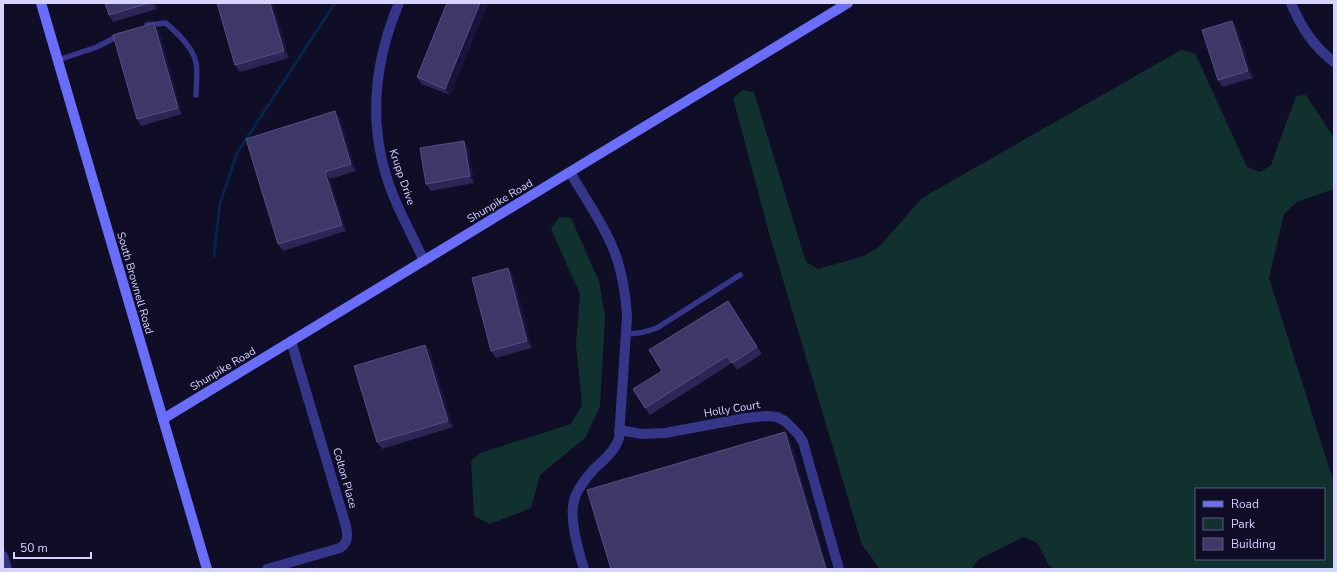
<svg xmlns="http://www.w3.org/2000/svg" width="1337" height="572" font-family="'Nunito Sans',sans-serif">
  <rect width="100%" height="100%" fill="#100d27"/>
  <g fill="#10312e" fill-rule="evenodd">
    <path d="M 1181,50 L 1195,53 L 1247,167 L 1260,172 L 1271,165 L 1296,96 L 1306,95 L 1334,138 L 1334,189 L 1297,202 L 1284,214 L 1269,278 L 1334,483 L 1334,569 L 1054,569 L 1048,564 L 1038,543 L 1023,537 L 979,559 L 971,569 L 880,569 L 862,545 L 769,233 L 733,98 L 743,90 L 754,92 L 806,262 L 818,269 L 864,256 L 880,246 L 922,198 ZM 1196,489 L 1324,489 L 1324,559 L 1196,559 Z"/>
    <path d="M 559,217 L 571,218 L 599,281 L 605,317 L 600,407 L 585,438 L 540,475 L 531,508 L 490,524 L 474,516 L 471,461 L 480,453 L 571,424 L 582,405 L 576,345 L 580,294 L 551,229 Z"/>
  </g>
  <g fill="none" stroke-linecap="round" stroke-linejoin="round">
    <path stroke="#08244b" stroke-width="3" d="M 214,256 L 220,203 L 237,153 L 335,3"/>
    <g stroke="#353689" stroke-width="5.5">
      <path d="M 147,25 L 166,23 C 177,33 193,47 196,63 C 198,73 196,85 196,95"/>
      <path d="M 58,60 L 97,47 L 120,35"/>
      <path d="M 626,334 C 637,334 646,332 657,328 L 740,275"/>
    </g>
    <g stroke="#353689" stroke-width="10">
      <path d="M 399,3 C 372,67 367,130 393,195 C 402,217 414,239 424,261"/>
      <path d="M 1291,3 C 1301,27 1313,46 1334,62"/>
      <path d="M 570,172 C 586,200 607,229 617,259 C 623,278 626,297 627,317 L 619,438 C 615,451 604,460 594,469 C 587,477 579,486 575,497 C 568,517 578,549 584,569"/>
      <path d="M 619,430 L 642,434 L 665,433 L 746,418 L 767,416 L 777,417 L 785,421 L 798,434 L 803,442 L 839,569"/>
      <path d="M 3,556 L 7,569"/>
      <path d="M 267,569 L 340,548 C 352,541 346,527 343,516 L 291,341"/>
    </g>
    <g stroke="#6a6eff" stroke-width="10">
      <path d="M 41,3 L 207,569"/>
      <path d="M 163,419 L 848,3"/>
    </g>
  </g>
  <g fill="#2c2556">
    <path d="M 105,3 L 155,3 L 157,9 L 113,22 L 109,15 Z"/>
    <path d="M 273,3 L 289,58 L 240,72 L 235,65 Z"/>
    <path d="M 447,3 L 488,3 L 450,95 L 421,84 L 417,77 Z"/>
    <path d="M 1237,28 L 1253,78 L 1222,87 L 1218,80 Z"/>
    <path d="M 159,30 L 182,114 L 141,126 L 137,119 Z"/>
    <path d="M 340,118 L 356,171 L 330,179 L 346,231 L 283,251 L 278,244 Z"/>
    <path d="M 464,141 L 468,147 L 474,183 L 431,191 L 426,184 Z"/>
    <path d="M 508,268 L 513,275 L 532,348 L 496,358 L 491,351 Z"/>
    <path d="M 732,307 L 762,354 L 737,370 L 732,363 L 650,415 L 645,408 L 662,371 Z"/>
    <path d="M 430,351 L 453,427 L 382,449 L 377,442 Z"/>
  </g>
  <g fill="#19143b">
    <path d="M 153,3 L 155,3 L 157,9 Z"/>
    <path d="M 270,3 L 273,3 L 289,58 L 284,51 Z"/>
    <path d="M 480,3 L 488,3 L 450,95 L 445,89 Z"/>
    <path d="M 1232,21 L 1237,28 L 1253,78 L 1248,71 Z"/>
    <path d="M 154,23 L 159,30 L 182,114 L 178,108 Z"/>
    <path d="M 335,111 L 340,118 L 356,171 L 351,164 Z"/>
    <path d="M 464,141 L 468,147 L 474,183 L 470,176 Z"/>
    <path d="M 325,172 L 330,179 L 346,231 L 342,225 Z"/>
    <path d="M 508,268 L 513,275 L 532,348 L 527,341 Z"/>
    <path d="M 728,301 L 732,307 L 762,354 L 757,347 Z"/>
    <path d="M 425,345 L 430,351 L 453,427 L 448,421 Z"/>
    <path d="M 785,432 L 790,438 L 828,569 L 826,569 Z"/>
  </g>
  <g fill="#3e3868" stroke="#565080">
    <path d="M 105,3 L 149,3 L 109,15 Z"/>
    <path d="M 217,3 L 270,3 L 284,51 L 235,65 Z"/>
    <path d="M 447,3 L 480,3 L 445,89 L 417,77 Z"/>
    <path d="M 1232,21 L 1248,71 L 1218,80 L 1202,30 Z"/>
    <path d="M 154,23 L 178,108 L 137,119 L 113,35 Z"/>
    <path d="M 335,111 L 351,164 L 325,172 L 342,225 L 278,244 L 246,139 Z"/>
    <path d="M 464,141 L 470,176 L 426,184 L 420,148 Z"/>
    <path d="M 508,268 L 527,341 L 491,351 L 472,278 Z"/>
    <path d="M 728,301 L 757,347 L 732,363 L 727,356 L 645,408 L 633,389 L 662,371 L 649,350 Z"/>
    <path d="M 425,345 L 448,421 L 377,442 L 354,366 Z"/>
    <path d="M 785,432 L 826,569 L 611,569 L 587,490 Z"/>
  </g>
  <g text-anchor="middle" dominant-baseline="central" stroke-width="3" stroke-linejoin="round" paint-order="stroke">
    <g font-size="11" fill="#d6d3ff" stroke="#100d27">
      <text transform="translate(402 177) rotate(71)">Krupp Drive</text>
      <text transform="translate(500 201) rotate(-31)">Shunpike Road</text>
      <text transform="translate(135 283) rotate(74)">South Brownell Road</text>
      <text transform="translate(223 369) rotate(-31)">Shunpike Road</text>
      <text transform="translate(732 409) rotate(-9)">Holly Court</text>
      <text transform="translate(345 478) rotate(74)">Colton Place</text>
    </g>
  </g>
  <rect width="1337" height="572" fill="none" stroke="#d6d3ff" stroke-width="8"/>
  <rect x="1195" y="488" width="130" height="72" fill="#100d27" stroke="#5f5c7d"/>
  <rect x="1203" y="501" width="20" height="6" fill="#6a6eff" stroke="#5f5c7d"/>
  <text x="1231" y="508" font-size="12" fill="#d6d3ff">Road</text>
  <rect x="1203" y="518" width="20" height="12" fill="#10312e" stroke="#5f5c7d"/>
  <text x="1231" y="528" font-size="12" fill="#d6d3ff">Park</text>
  <rect x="1203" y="538" width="20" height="12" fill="#3e3868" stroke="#5f5c7d"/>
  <text x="1231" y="548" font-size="12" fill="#d6d3ff">Building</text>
  <path d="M14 552v6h77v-6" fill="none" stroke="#d6d3ff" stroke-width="2"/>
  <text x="20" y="552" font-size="12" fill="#d6d3ff" stroke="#100d27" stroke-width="3" paint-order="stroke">50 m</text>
</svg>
